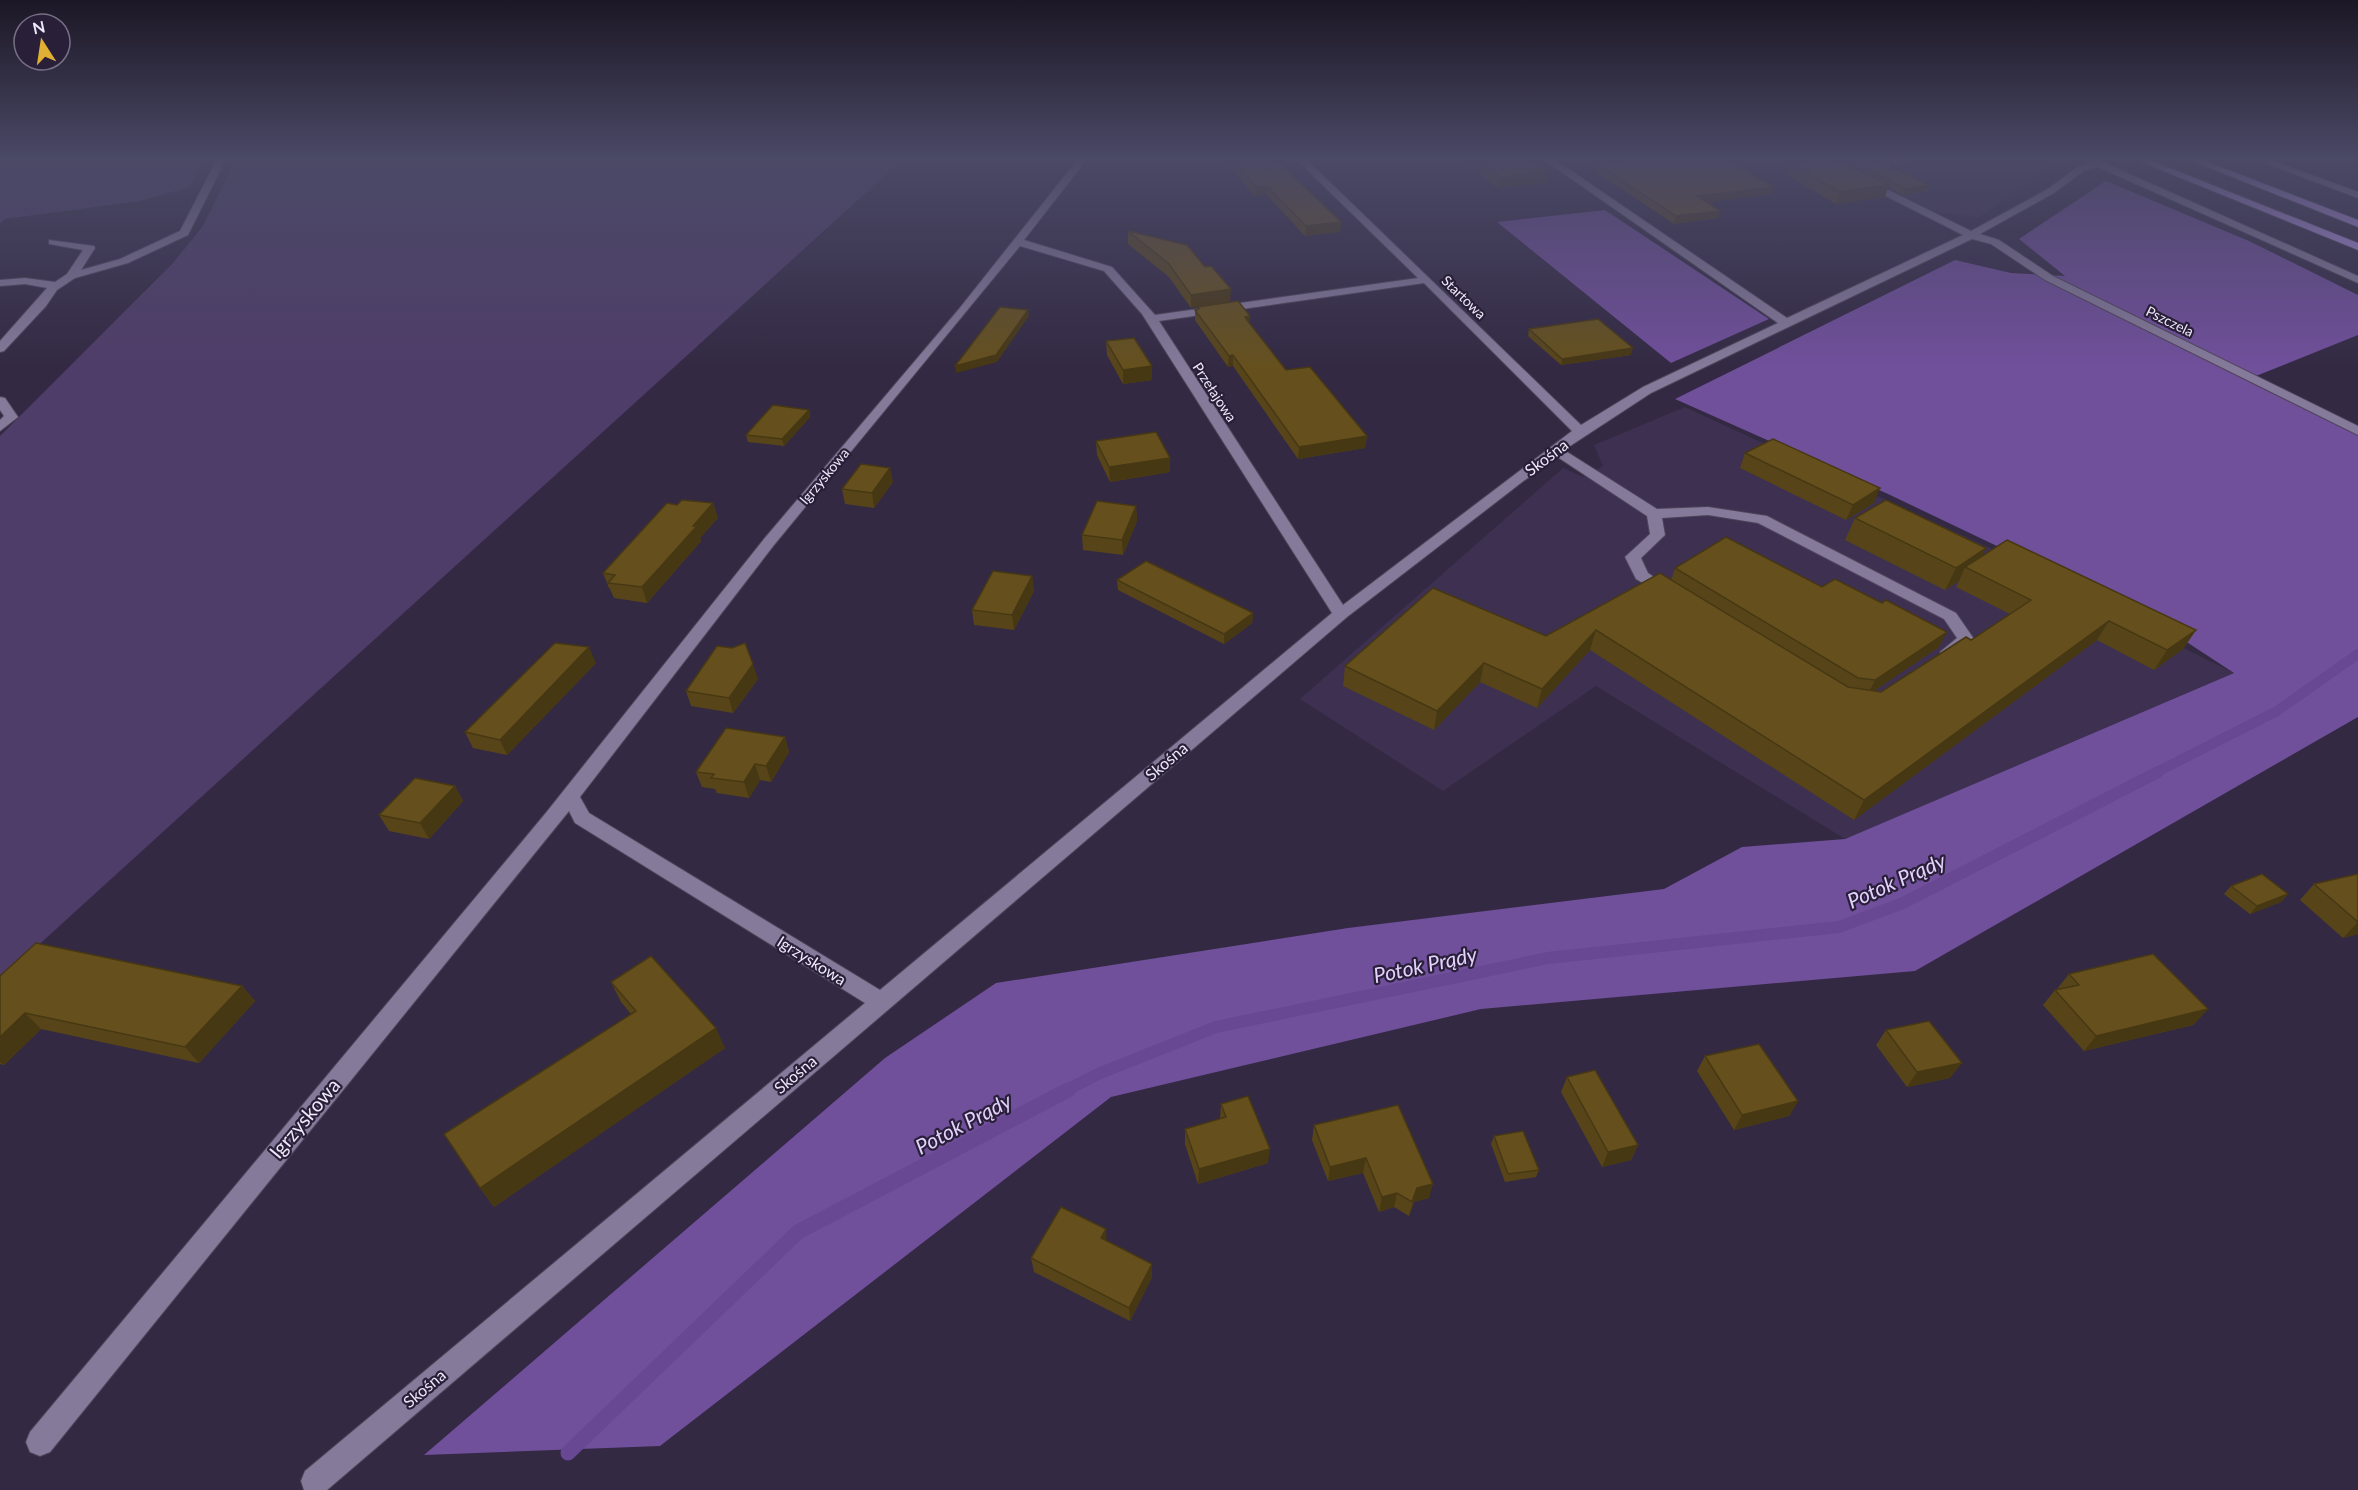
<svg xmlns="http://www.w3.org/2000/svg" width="2358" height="1490" font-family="Lato,sans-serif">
  <rect width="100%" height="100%" fill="#332943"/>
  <g fill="#3d3050">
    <path d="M 1831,159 L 2064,159 L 1979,217 L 1937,212 Z"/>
    <path d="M 1685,407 L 2003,554 L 2000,557 L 2234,673 L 1845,839 L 1596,686 L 1443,791 L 1300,699 L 1563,468 L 1583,477 L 1603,466 L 1594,445 Z"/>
  </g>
  <g fill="#4f3d69">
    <path d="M 0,159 L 204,159 L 190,187 L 140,201 L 5,219 L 0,223 Z"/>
    <path d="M 236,159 L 903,159 L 0,980 L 0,436 L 172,264 L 203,226 Z"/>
  </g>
  <g fill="#704f9b">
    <path d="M 2106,181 L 2249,241 L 2358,295 L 2358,335 L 2251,378 L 2358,431 L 2358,717 L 1915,971 L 1481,1009 L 1111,1097 L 660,1446 L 424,1455 L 885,1058 L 996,983 L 1348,928 L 1664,889 L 1742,847 L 1845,839 L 2234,673 L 2156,622 L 1888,494 L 1675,399 L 1955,260 L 2011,273 L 2065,276 L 2019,239 Z"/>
    <path d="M 1605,210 L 1769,319 L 1671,363 L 1497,222 Z"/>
  </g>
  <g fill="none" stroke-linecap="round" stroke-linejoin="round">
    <path stroke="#684793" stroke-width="10" d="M 2155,773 L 2277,711 L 2358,654"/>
    <path stroke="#684793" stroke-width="12" d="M 1065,1091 L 1098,1074 L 1216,1027 L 1548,958 L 1839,927 L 1903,903 L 2158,772"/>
    <path stroke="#684793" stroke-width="15" d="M 568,1453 L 798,1232 L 1068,1090"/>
    <defs>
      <g id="minor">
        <path d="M 217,159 L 226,159 L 188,235 L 128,263 L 75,278 L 57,290 L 46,306 L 4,351 L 0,352 L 0,341 L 47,288 L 25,284 L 0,286 L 0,280 L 25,278 L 55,282 L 67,274 L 83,250 L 49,244 L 49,240 L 94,246 L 95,248 L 81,270 L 120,259 L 180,231 Z"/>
        <path d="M 1078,159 L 1087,159 L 1024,240 L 1112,267 L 1155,315 L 1418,278 L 1296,159 L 1306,159 L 1581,425 L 1643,387 L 1778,323 L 1543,159 L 1554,159 L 1787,318 L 1963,235 L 1862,184 L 1862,180 L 1868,180 L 1971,231 L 2048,189 L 2079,166 L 2089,164 L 2085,159 L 2096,159 L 2358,276 L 2358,283 L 2098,167 L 2085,170 L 2054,193 L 1980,234 L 1999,240 L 2053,276 L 2358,426 L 2358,435 L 2045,280 L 1991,244 L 1972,239 L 1651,393 L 1564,450 L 1657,509 L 1708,507 L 1767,516 L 1956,613 L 1974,639 C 1967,648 1954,659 1942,656 L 1940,652 L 1957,638 L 1944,619 L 1758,523 L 1708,515 L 1662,518 L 1665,535 L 1641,558 L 1648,573 L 1675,591 L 1673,594 L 1661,594 L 1636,579 L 1625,557 L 1650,534 L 1647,516 L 1556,456 L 1347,617 L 327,1490 L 304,1490 L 301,1481 L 305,1471 L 865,1003 L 575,823 L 569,811 L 50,1452 L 40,1456 L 30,1452 L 26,1442 L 30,1432 L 545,814 L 764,539 L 959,309 ZM 1020,246 L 1104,271 L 1142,314 L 1332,613 L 880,990 L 589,813 L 580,797 L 774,545 ZM 1424,283 L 1572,431 L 1343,605 L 1159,321 Z"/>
        <path d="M 1891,159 L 1907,159 L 1895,164 Z"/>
        <path d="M 2254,159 L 2268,159 L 2358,192 L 2358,198 Z"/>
        <path d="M 0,397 L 5,398 L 18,417 L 0,431 L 0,420 L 4,416 L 0,410 Z"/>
      </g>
      <g id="highway">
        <path d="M 2134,159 L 2147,159 L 2358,243 L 2358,250 Z"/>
        <path d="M 2187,159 L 2200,159 L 2358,220 L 2358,227 Z"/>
      </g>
    </defs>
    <use href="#minor" stroke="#4e455b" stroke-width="2"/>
    <use href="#highway" stroke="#4e455b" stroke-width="2"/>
    <use href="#minor" fill="#857a99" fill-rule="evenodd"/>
    <use href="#highway" fill="#b392e3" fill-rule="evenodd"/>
  </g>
  <g fill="#574519">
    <path d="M 1222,159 L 1276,159 L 1341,222 L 1340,232 L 1305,236 L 1267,195 L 1255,196 Z"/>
    <path d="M 1459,159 L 1533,159 L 1549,171 L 1547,182 L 1498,188 Z"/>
    <path d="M 1849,161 L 1929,185 L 1926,191 L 1903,195 L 1888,187 L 1885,197 L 1836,204 L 1784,173 L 1788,162 L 1848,165 Z"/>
    <path d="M 1595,163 L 1774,187 L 1772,194 L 1707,202 L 1720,211 L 1718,218 L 1674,224 L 1593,170 Z"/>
    <path d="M 1128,231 L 1205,267 L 1191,308 L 1169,277 L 1128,244 Z"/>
    <path d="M 1198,307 L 1249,323 L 1286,370 L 1367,436 L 1365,448 L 1298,459 L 1233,366 L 1228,367 L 1195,320 L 1195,310 L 1198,309 Z"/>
    <path d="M 1529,329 L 1631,355 L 1561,365 L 1528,336 Z"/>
    <path d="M 1106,341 L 1152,380 L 1123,384 L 1107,355 Z"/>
    <path d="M 809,410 L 810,417 L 784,446 L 748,442 L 746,435 Z"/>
    <path d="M 1096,441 L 1170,458 L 1170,472 L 1110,482 L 1097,455 Z"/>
    <path d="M 1745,453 L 1874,503 L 1846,520 L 1740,468 Z"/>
    <path d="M 893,482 L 874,508 L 845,504 L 842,489 Z"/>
    <path d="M 713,503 L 718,518 L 700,538 L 701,541 L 647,603 L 614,598 L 610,589 L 609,588 L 603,573 L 677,505 Z"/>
    <path d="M 1136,506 L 1137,521 L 1123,555 L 1083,550 L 1082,535 Z"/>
    <path d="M 1855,518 L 1982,557 L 2196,630 L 2183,649 L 2154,670 L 2097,640 L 1854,820 L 1590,650 L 1537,708 L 1480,682 L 1434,730 L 1343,686 L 1345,666 L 1546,636 L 1671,580 L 1675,568 L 1939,647 L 1874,691 L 1881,692 L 1971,640 L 2010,614 L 1956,587 L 1959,581 L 1945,590 L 1845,540 Z"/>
    <path d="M 1032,576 L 1034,591 L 1014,630 L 974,625 L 972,610 Z"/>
    <path d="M 1117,580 L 1253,613 L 1252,623 L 1224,644 L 1118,590 Z"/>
    <path d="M 596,663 L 507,755 L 473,748 L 465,732 Z"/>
    <path d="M 758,679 L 733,713 L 691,706 L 686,691 Z"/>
    <path d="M 785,737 L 789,752 L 771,782 L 760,780 L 749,798 L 717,793 L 715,789 L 702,787 L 696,772 Z"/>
    <path d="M 455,786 L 463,801 L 429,839 L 389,831 L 379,815 Z"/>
    <path d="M 2358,874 L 2358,934 L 2343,938 L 2300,900 L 2314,884 Z"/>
    <path d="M 2231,886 L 2288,894 L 2281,902 L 2250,914 L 2224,894 Z"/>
    <path d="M 2069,974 L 2208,1009 L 2193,1025 L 2084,1051 L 2043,1005 L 2055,990 L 2057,989 Z"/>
    <path d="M 0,976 L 242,986 L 255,1001 L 199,1063 L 41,1029 L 4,1065 L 0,1064 Z"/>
    <path d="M 611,982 L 725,1048 L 494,1207 L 480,1188 L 631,1014 L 621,1002 Z"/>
    <path d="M 1886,1030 L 1950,1078 L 1907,1087 L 1876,1045 Z"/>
    <path d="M 1705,1056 L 1798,1101 L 1789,1116 L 1734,1130 L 1697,1071 Z"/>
    <path d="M 1567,1077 L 1638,1145 L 1631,1160 L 1602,1167 L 1561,1092 Z"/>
    <path d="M 1221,1104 L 1268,1163 L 1198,1184 L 1185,1144 L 1185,1129 L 1220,1119 Z"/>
    <path d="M 1314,1125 L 1429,1198 L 1414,1202 L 1409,1216 L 1394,1207 L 1379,1212 L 1363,1173 L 1328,1181 L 1312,1140 Z"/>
    <path d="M 1494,1136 L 1539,1170 L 1536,1177 L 1505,1182 L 1491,1144 Z"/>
    <path d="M 1106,1241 L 1152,1277 L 1130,1321 L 1034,1272 L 1031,1258 Z"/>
  </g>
  <g fill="#473814">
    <path d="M 1549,171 L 1547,182 L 1498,188 L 1500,177 Z"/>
    <path d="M 1889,185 L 1885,197 L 1836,204 L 1840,192 Z"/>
    <path d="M 1929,185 L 1926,191 L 1903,195 L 1905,189 Z"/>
    <path d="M 1267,186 L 1267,195 L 1255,196 L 1256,187 Z"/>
    <path d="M 1774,187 L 1772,194 L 1695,204 L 1697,196 Z"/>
    <path d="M 1720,211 L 1718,218 L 1674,224 L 1676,216 Z"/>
    <path d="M 1341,222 L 1340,232 L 1305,236 L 1306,226 Z"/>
    <path d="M 1231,289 L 1230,302 L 1191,308 L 1191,295 Z"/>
    <path d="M 1028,310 L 1029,316 L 997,362 L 956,373 L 955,366 Z"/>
    <path d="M 1250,316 L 1249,327 L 1245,317 Z"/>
    <path d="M 1633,348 L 1631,355 L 1561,365 L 1562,359 Z"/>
    <path d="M 1233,355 L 1233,366 L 1228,367 L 1229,356 Z"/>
    <path d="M 1152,366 L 1152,380 L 1123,384 L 1123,370 Z"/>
    <path d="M 809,410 L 810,417 L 784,446 L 782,439 Z"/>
    <path d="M 1367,436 L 1365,448 L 1298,459 L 1299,447 Z"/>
    <path d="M 1170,458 L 1170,472 L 1110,482 L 1109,467 Z"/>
    <path d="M 890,468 L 893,482 L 874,508 L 872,493 Z"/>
    <path d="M 1880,488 L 1874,503 L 1846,520 L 1853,505 Z"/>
    <path d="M 713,503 L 718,518 L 700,538 L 701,541 L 647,603 L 642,587 Z"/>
    <path d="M 1136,506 L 1137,521 L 1123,555 L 1122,540 Z"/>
    <path d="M 1986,548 L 1975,570 L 1965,567 L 1959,581 L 1945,590 L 1956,568 Z"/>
    <path d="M 1032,576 L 1034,591 L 1014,630 L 1012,615 Z"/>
    <path d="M 1253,613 L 1252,623 L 1224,644 L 1224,634 Z"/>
    <path d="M 2109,621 L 2097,640 L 1854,820 L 1864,800 Z"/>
    <path d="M 1596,630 L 1590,650 L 1537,708 L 1542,689 Z"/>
    <path d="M 2196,630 L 2183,649 L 2154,670 L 2167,650 Z"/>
    <path d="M 1947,632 L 1939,647 L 1867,696 L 1875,680 Z"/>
    <path d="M 589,647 L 596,663 L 507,755 L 500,740 Z"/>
    <path d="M 1484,663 L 1480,682 L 1434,730 L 1437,711 Z"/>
    <path d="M 753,664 L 758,679 L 733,713 L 729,698 Z"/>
    <path d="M 785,737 L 789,752 L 771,782 L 766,766 Z"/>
    <path d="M 755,764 L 760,780 L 749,798 L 744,782 Z"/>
    <path d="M 455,786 L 463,801 L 429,839 L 420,823 Z"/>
    <path d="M 2288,894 L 2281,902 L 2250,914 L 2257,906 Z"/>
    <path d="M 2358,922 L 2358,934 L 2343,938 Z"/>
    <path d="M 242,986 L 255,1001 L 199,1063 L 185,1047 Z"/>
    <path d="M 2208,1009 L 2193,1025 L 2084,1051 L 2096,1036 Z"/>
    <path d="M 25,1013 L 41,1029 L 4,1065 L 0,1062 L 0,1037 Z"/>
    <path d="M 716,1028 L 725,1048 L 494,1207 L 480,1188 Z"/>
    <path d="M 1962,1063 L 1950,1078 L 1907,1087 L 1917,1072 Z"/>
    <path d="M 1798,1101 L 1789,1116 L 1734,1130 L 1742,1115 Z"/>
    <path d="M 1638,1145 L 1631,1160 L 1602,1167 L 1608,1152 Z"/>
    <path d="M 1270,1149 L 1268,1163 L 1198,1184 L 1199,1169 Z"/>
    <path d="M 1366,1158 L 1363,1173 L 1328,1181 L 1330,1167 Z"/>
    <path d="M 1433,1184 L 1429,1198 L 1414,1202 L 1409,1216 L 1417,1188 Z"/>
    <path d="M 1397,1193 L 1394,1207 L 1379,1212 L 1382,1197 Z"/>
    <path d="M 1106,1229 L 1107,1243 L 1101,1238 Z"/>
    <path d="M 1152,1264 L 1152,1277 L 1130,1321 L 1129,1308 Z"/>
  </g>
  <g fill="#65501d" stroke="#473814" stroke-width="1.5">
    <path d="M 1230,159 L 1276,159 L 1341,222 L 1306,226 L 1267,186 L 1256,187 Z"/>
    <path d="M 1476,159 L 1533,159 L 1549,171 L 1500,177 Z"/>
    <path d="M 1622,159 L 1726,159 L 1774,187 L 1697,196 L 1720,211 L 1676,216 L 1595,163 Z"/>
    <path d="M 1809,159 L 1837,159 L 1889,185 L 1840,192 L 1788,162 Z"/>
    <path d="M 1863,159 L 1876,159 L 1929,185 L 1905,189 L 1849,161 Z"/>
    <path d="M 1128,231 L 1187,245 L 1205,267 L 1211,266 L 1231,289 L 1191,295 L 1169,264 Z"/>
    <path d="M 1238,301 L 1250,316 L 1245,317 L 1247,320 L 1286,370 L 1310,367 L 1367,436 L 1299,447 L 1233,355 L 1229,356 L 1195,310 L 1199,309 L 1198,307 Z"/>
    <path d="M 1000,307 L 1028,310 L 996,355 L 955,366 Z"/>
    <path d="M 1598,319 L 1633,348 L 1562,359 L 1529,329 Z"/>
    <path d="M 1134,338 L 1152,366 L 1123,370 L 1106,341 Z"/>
    <path d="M 773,405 L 809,410 L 782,439 L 746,435 Z"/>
    <path d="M 1156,432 L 1170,458 L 1109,467 L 1096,441 Z"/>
    <path d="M 1773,439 L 1880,488 L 1853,505 L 1745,453 Z"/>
    <path d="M 861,464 L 890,468 L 872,493 L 842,489 Z"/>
    <path d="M 682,500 L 713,503 L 693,526 L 697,526 L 642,587 L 608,583 L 615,575 L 603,573 L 667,503 L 677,505 Z"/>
    <path d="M 1886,500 L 1986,548 L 1956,568 L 1855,518 Z"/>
    <path d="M 1097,501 L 1136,506 L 1122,540 L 1082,535 Z"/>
    <path d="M 1726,537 L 1822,587 L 1835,579 L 1882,603 L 1886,600 L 1947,632 L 1875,680 L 1858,678 L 1675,568 Z"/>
    <path d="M 2007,540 L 2196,630 L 2167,650 L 2109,621 L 1864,800 L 1596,630 L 1542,689 L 1484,663 L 1437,711 L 1345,666 L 1433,588 L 1546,636 L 1660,573 L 1848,687 L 1881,692 L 1966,637 L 1971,640 L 2031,600 L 1965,567 Z"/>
    <path d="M 1146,561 L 1253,613 L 1224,634 L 1117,580 Z"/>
    <path d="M 993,571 L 1032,576 L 1012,615 L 972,610 Z"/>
    <path d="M 555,643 L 589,647 L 500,740 L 465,732 Z"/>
    <path d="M 745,643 L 753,664 L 729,698 L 686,691 L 717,646 L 732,648 Z"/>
    <path d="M 726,728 L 785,737 L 766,766 L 755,764 L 744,782 L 711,778 L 714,774 L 696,772 Z"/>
    <path d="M 415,778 L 455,786 L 420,823 L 379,815 Z"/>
    <path d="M 2262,874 L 2288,894 L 2257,906 L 2231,886 Z"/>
    <path d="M 2358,874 L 2358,922 L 2314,884 Z"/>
    <path d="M 36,943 L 242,986 L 185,1047 L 25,1013 L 0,1037 L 0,976 Z"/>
    <path d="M 2153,954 L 2208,1009 L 2096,1036 L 2055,990 L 2079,985 L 2069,974 Z"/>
    <path d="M 651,956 L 716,1028 L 480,1188 L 444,1134 L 636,1011 L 611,982 Z"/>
    <path d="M 1929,1021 L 1962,1063 L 1917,1072 L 1886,1030 Z"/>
    <path d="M 1759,1044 L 1798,1101 L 1742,1115 L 1705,1056 Z"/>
    <path d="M 1595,1070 L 1638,1145 L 1608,1152 L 1567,1077 Z"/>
    <path d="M 1248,1096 L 1270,1149 L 1199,1169 L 1185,1129 L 1226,1117 L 1221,1104 Z"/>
    <path d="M 1398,1105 L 1433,1184 L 1417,1188 L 1412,1202 L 1397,1193 L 1382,1197 L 1366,1158 L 1330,1167 L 1314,1125 Z"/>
    <path d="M 1523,1131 L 1539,1170 L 1508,1174 L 1494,1136 Z"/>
    <path d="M 1061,1207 L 1106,1229 L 1101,1238 L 1152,1264 L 1129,1308 L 1031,1258 Z"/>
  </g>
  <linearGradient id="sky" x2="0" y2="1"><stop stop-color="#1c1725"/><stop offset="0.43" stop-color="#4a4966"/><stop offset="1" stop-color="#4a4966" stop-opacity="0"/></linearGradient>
  <rect width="2358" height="368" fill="url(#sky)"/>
  <g text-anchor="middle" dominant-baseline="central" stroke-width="4.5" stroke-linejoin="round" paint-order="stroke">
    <g font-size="14" fill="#efe9fb" stroke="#291f38">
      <text transform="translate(1464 297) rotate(44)">Startowa</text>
      <text transform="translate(2170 321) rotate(26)">Pszczela</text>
      <text transform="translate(1215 392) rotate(57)">Przełajowa</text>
      <text transform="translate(824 476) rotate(-50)">Igrzyskowa</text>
    </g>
    <g font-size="16" fill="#efe9fb" stroke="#291f38">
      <text transform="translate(1546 457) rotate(-37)">Skośna</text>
      <text transform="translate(1166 761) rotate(-40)">Skośna</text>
      <text transform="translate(812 960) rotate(32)">Igrzyskowa</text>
      <text transform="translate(795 1074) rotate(-40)">Skośna</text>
      <text transform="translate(424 1388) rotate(-40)">Skośna</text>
    </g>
    <g font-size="20" fill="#efe9fb" stroke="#291f38">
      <text transform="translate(304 1118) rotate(-50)">Igrzyskowa</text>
    </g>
    <g font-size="21" font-style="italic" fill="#e2d2fd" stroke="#291f38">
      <text transform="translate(1896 880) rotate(-24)">Potok Prądy</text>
      <text transform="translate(1425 964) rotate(-12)">Potok Prądy</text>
      <text transform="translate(963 1123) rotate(-28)">Potok Prądy</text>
    </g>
  </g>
  <g transform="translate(42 42) rotate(348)"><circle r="28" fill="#291f38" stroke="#787086" stroke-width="1.5"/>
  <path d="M0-4.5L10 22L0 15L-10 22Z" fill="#e0b034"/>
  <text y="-9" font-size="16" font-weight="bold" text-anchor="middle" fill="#efe9fb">N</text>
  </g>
</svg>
